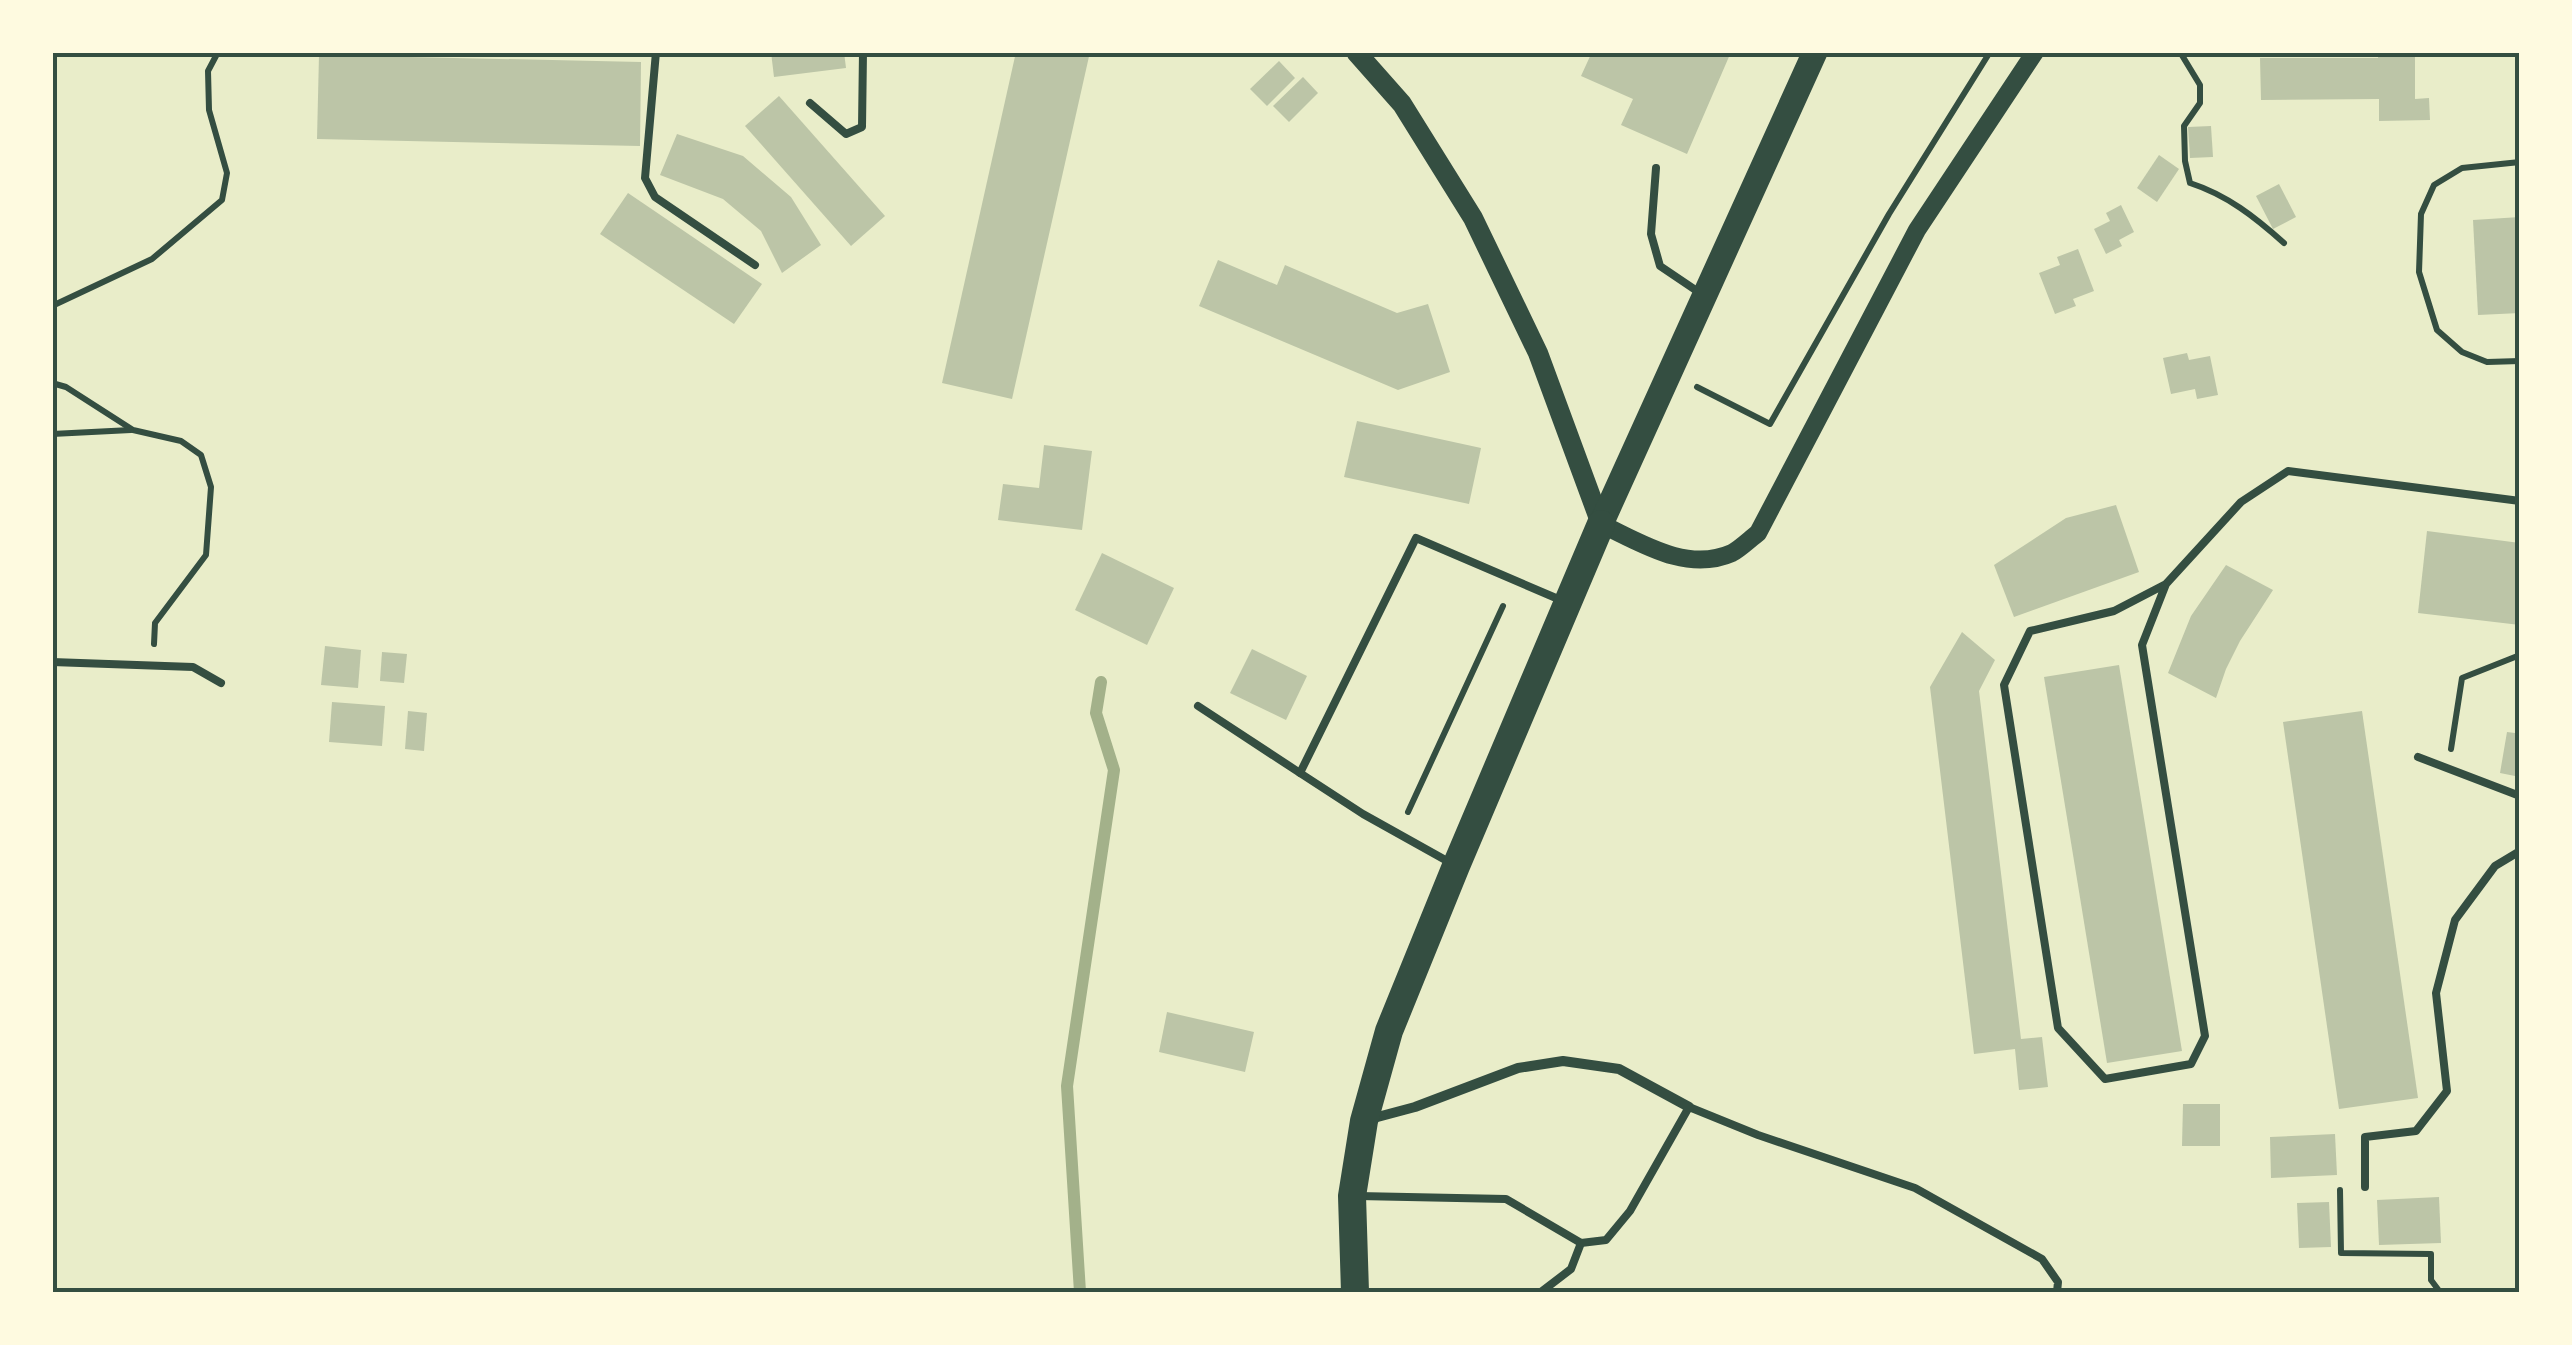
<svg xmlns="http://www.w3.org/2000/svg" width="2572" height="1345" font-family="Arial,sans-serif">
  <rect width="100%" height="100%" fill="#e9edc9"/>
  <g fill="none" stroke-linecap="round" stroke-linejoin="round">
    <path stroke="#a3b18a" stroke-width="12" d="M 1080,1292 L 1067,1086 L 1114,770 L 1096,713 L 1101,682"/>
  </g>
  <g fill="#bcc5a7">
    <path d="M 771,52 L 844,52 L 846,68 L 774,77 Z"/>
    <path d="M 1016,52 L 1090,52 L 1012,399 L 942,383 Z"/>
    <path d="M 1592,52 L 1731,52 L 1687,154 L 1621,125 L 1633,99 L 1581,76 Z"/>
    <path d="M 2378,52 L 2415,52 L 2415,99 L 2429,98 L 2430,120 L 2379,121 L 2379,99 L 2261,100 L 2260,58 L 2378,58 Z"/>
    <path d="M 319,55 L 641,62 L 640,146 L 317,139 Z"/>
    <path d="M 1279,61 L 1295,78 L 1267,106 L 1250,89 Z"/>
    <path d="M 1303,77 L 1318,93 L 1289,122 L 1273,106 Z"/>
    <path d="M 779,96 L 885,216 L 851,246 L 745,126 Z"/>
    <path d="M 2211,126 L 2213,157 L 2190,158 L 2188,127 Z"/>
    <path d="M 677,134 L 743,156 L 791,197 L 821,245 L 782,273 L 761,231 L 723,199 L 660,175 Z"/>
    <path d="M 2159,155 L 2179,169 L 2157,202 L 2137,188 Z"/>
    <path d="M 2279,184 L 2296,217 L 2273,229 L 2256,196 Z"/>
    <path d="M 628,193 L 762,284 L 734,324 L 600,234 Z"/>
    <path d="M 2121,205 L 2134,232 L 2119,240 L 2122,246 L 2106,254 L 2094,229 L 2110,221 L 2106,213 Z"/>
    <path d="M 2520,217 L 2520,313 L 2478,315 L 2473,220 Z"/>
    <path d="M 2078,249 L 2094,291 L 2073,299 L 2076,306 L 2055,314 L 2039,273 L 2060,265 L 2057,257 Z"/>
    <path d="M 1218,260 L 1277,285 L 1285,265 L 1397,313 L 1428,304 L 1450,372 L 1398,390 L 1199,306 Z"/>
    <path d="M 2187,353 L 2189,360 L 2210,356 L 2218,395 L 2197,399 L 2195,389 L 2171,394 L 2163,358 Z"/>
    <path d="M 1357,421 L 1481,448 L 1469,504 L 1344,477 Z"/>
    <path d="M 1044,445 L 1092,451 L 1082,530 L 998,520 L 1003,484 L 1039,488 Z"/>
    <path d="M 2116,505 L 2139,572 L 2014,617 L 1994,565 L 2066,518 Z"/>
    <path d="M 2427,531 L 2520,543 L 2520,625 L 2418,613 Z"/>
    <path d="M 1102,553 L 1174,588 L 1147,645 L 1075,610 Z"/>
    <path d="M 2226,565 L 2273,590 L 2240,641 L 2226,669 L 2216,698 L 2168,673 L 2191,616 Z"/>
    <path d="M 1962,632 L 1995,660 L 1979,691 L 2021,1039 L 2042,1037 L 2048,1087 L 2019,1090 L 2015,1049 L 1974,1054 L 1930,687 Z"/>
    <path d="M 325,646 L 361,650 L 358,688 L 321,685 Z"/>
    <path d="M 1252,649 L 1307,676 L 1286,720 L 1230,693 Z"/>
    <path d="M 382,652 L 407,654 L 404,683 L 380,681 Z"/>
    <path d="M 2119,665 L 2182,1051 L 2107,1063 L 2044,677 Z"/>
    <path d="M 332,702 L 385,706 L 382,746 L 329,742 Z"/>
    <path d="M 408,711 L 427,713 L 424,751 L 405,749 Z"/>
    <path d="M 2362,711 L 2418,1098 L 2339,1109 L 2283,722 Z"/>
    <path d="M 2518,722 L 2520,722 L 2520,777 L 2500,773 L 2507,732 L 2515,733 Z"/>
    <path d="M 1167,1012 L 1254,1032 L 1245,1072 L 1159,1052 Z"/>
    <path d="M 2183,1104 L 2220,1104 L 2220,1146 L 2182,1146 Z"/>
    <path d="M 2335,1134 L 2337,1175 L 2271,1178 L 2270,1137 Z"/>
    <path d="M 2439,1197 L 2441,1243 L 2379,1245 L 2377,1200 Z"/>
    <path d="M 2329,1202 L 2331,1247 L 2299,1248 L 2297,1203 Z"/>
  </g>
  <g fill="none" stroke-linecap="round" stroke-linejoin="round">
    <g stroke="#344e41" stroke-width="6">
      <path d="M 2180,52 L 2200,85 L 2200,103 L 2184,126 L 2185,161 L 2190,183 C 2227,195 2255,217 2284,243"/>
      <path d="M 2520,162 L 2462,168 L 2434,185 L 2421,214 L 2419,272 L 2437,330 L 2462,352 L 2487,362 L 2520,361"/>
      <path d="M 52,306 L 152,259 L 222,200 L 227,173 L 209,110 L 208,71 L 217,54 L 224,52"/>
      <path d="M 52,383 L 66,387 L 133,430 L 181,441 L 201,455 L 211,487 L 206,555 L 155,623 L 154,644"/>
      <path d="M 1697,387 L 1770,424 L 1889,214 L 1990,52"/>
      <path d="M 52,434 L 131,430"/>
      <path d="M 2451,749 L 2462,678 L 2520,655"/>
      <path d="M 1408,812 L 1503,606"/>
      <path d="M 2340,1190 L 2341,1253 L 2431,1254 L 2431,1280 L 2440,1292"/>
    </g>
    <g stroke="#344e41" stroke-width="8">
      <path d="M 656,52 L 645,178 L 655,197 L 755,265"/>
      <path d="M 810,103 L 846,134 L 862,127 L 863,52"/>
      <path d="M 1656,168 L 1651,234 L 1660,266 L 1700,293"/>
      <path d="M 2166,584 L 2142,645 L 2205,1036 L 2191,1064 L 2105,1079 L 2058,1028 L 2004,685 L 2030,631 L 2114,611 L 2166,584 L 2241,502 L 2288,471 L 2520,501"/>
      <path d="M 52,662 L 193,667 L 221,683"/>
      <path d="M 1198,706 L 1300,773"/>
      <path d="M 2418,757 L 2520,796"/>
      <path d="M 1449,862 L 1363,814 L 1300,773 L 1416,538 L 1563,601"/>
      <path d="M 2365,1187 L 2365,1137 L 2416,1131 L 2447,1091 L 2436,993 L 2455,920 L 2495,866 L 2520,851"/>
      <path d="M 1358,1196 L 1506,1199 L 1581,1243"/>
      <path d="M 1541,1292 L 1571,1269 L 1581,1243 L 1606,1240 L 1630,1211 L 1689,1107 L 1758,1135 L 1915,1188 L 2042,1259 L 2058,1282 L 2057,1292"/>
    </g>
    <path stroke="#344e41" stroke-width="10" d="M 1370,1119 L 1415,1107 L 1518,1068 L 1563,1061 L 1619,1069 L 1689,1107"/>
    <path stroke="#344e41" stroke-width="18" d="M 1601,524 C 1641,543 1687,573 1732,553 C 1741,548 1750,539 1758,533 L 1917,230 L 2035,52"/>
    <path stroke="#344e41" stroke-width="20" d="M 1356,52 L 1402,104 L 1473,218 L 1538,353 L 1601,524"/>
    <path stroke="#344e41" stroke-width="25" d="M 1601,524 L 1815,52"/>
    <path stroke="#344e41" stroke-width="28" d="M 1355,1292 L 1352,1196 L 1364,1121 L 1389,1031 L 1456,866 L 1601,524"/>
  </g>
  <rect width="2572" height="1345" fill="none" stroke="#fefae0" stroke-width="110"/>
  <rect x="55" y="55" width="2462" height="1235" fill="none" stroke="#344e41" stroke-width="4"/>
</svg>
